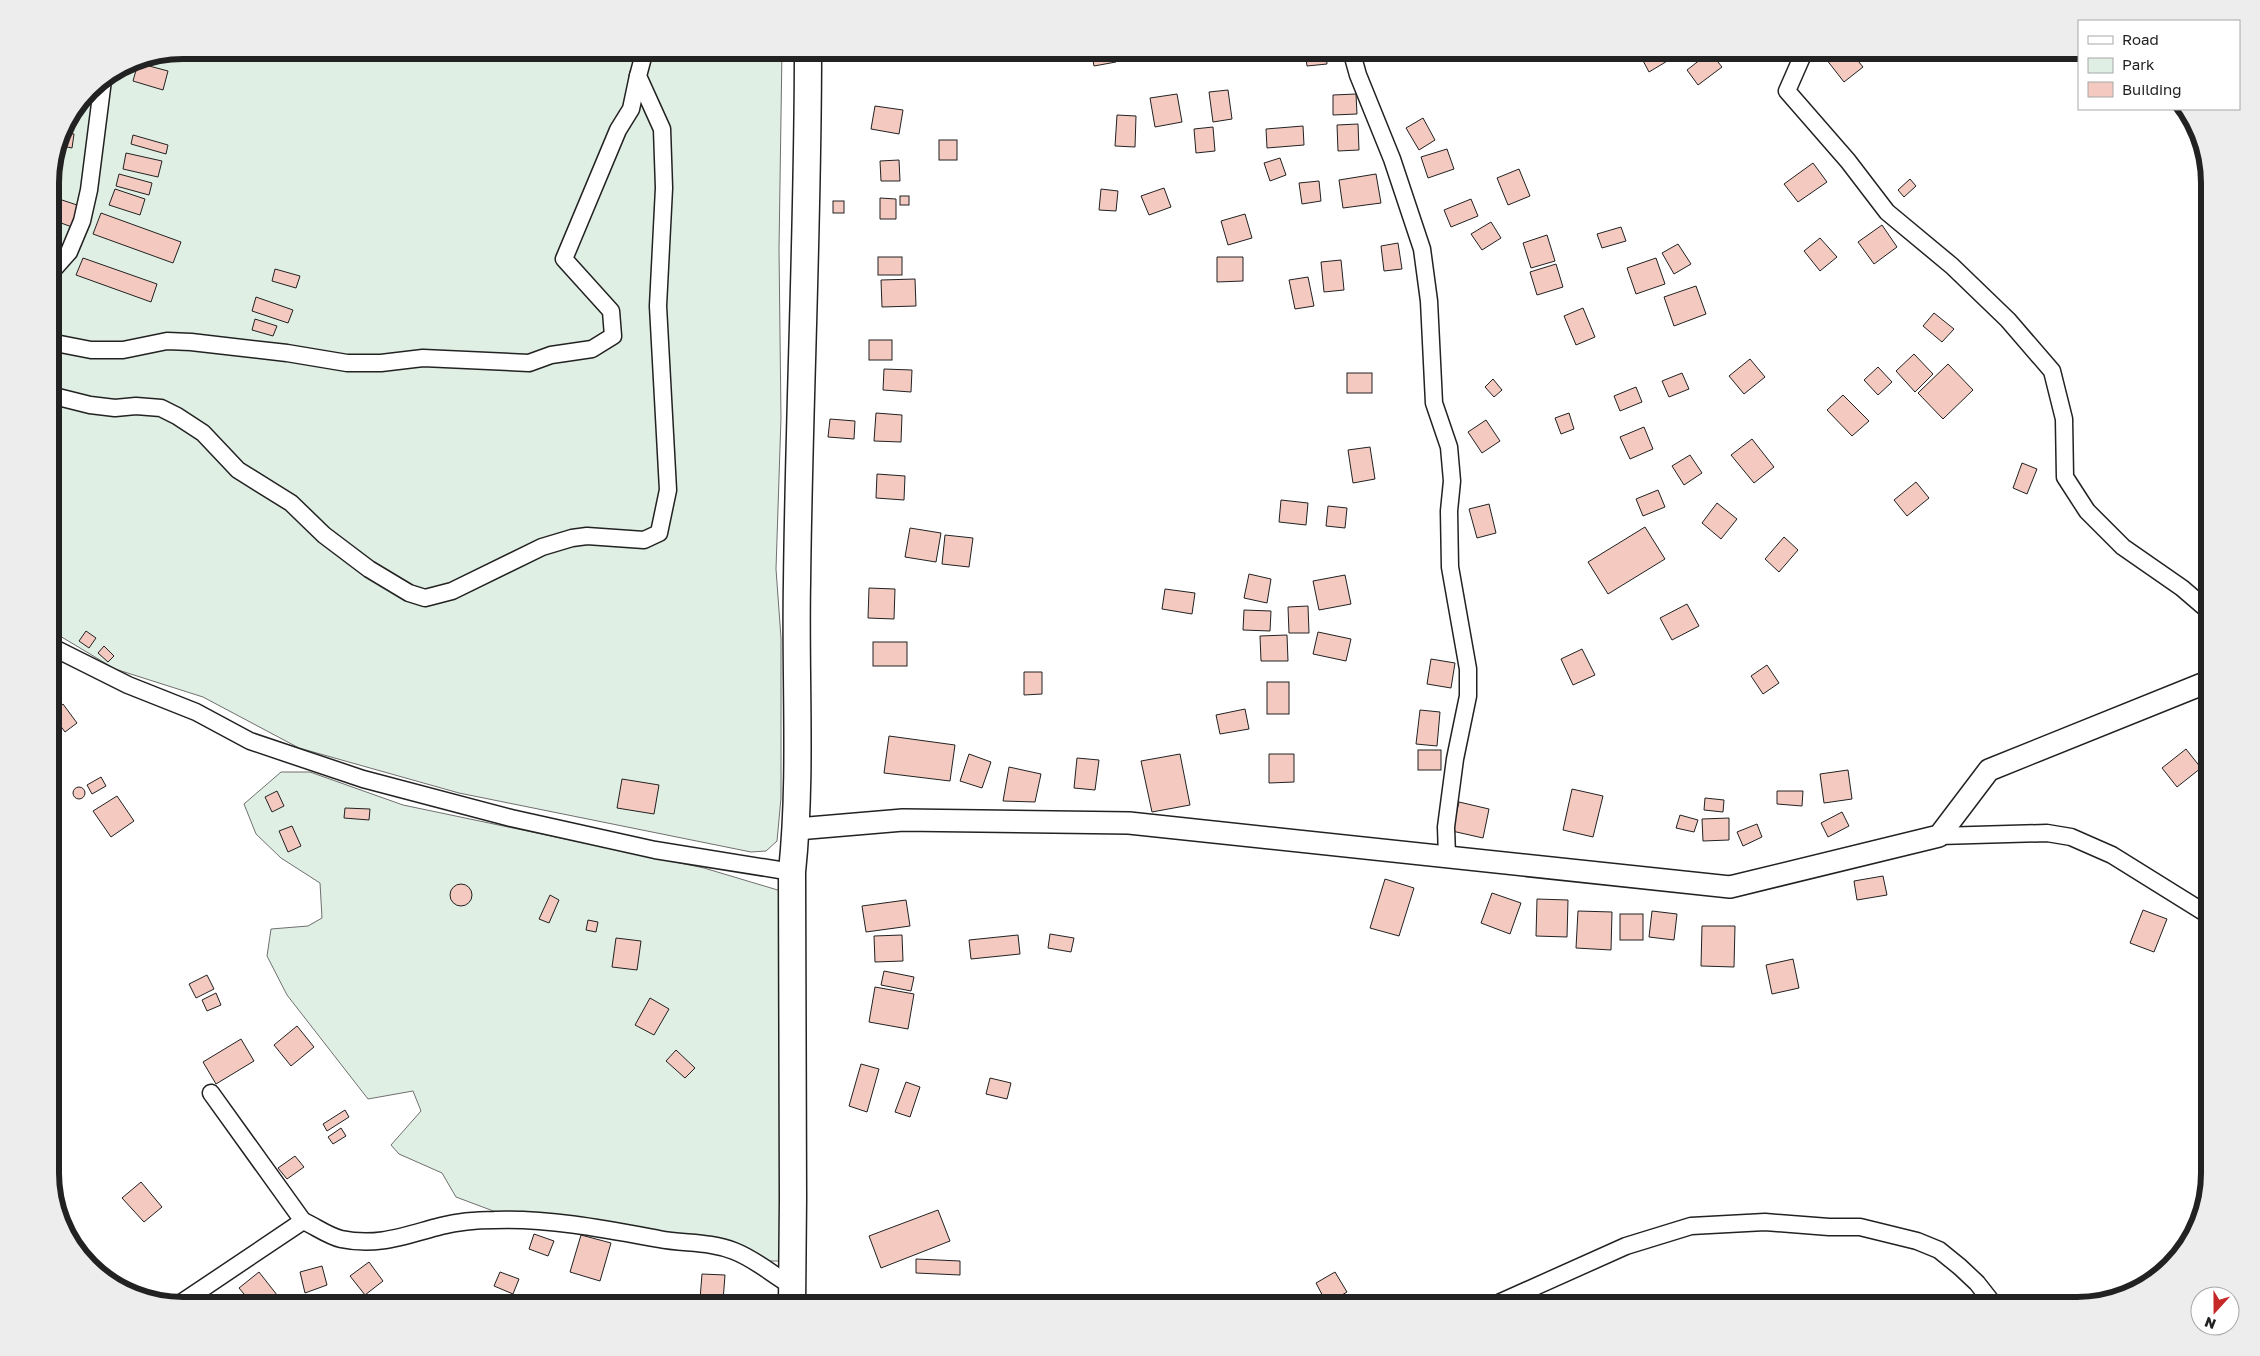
<svg xmlns="http://www.w3.org/2000/svg" width="2260" height="1356" font-family="'Golos Text',sans-serif">
  <rect width="100%" height="100%" fill="#fff"/>
  <g fill="#e0efe3" stroke="#6f6f6f">
    <path d="M 183,50 L 782,50 L 779,249 L 781,418 L 776,569 L 781,638 L 781,798 L 777,841 L 766,851 L 751,852 L 459,793 L 299,748 L 203,697 L 115,669 L 50,630 L 50,174 L 60,132 L 89,89 L 132,60 Z"/>
    <path d="M 281,772 L 310,772 L 403,805 L 704,868 L 781,891 L 780,1261 L 770,1261 L 742,1249 L 567,1218 L 496,1212 L 456,1197 L 442,1173 L 399,1154 L 391,1145 L 421,1111 L 413,1091 L 368,1099 L 287,995 L 267,956 L 271,929 L 308,926 L 322,918 L 320,883 L 281,858 L 256,834 L 244,804 Z"/>
  </g>
  <g fill="#f3c9c0" stroke="#222">
    <path d="M 1091,50 L 1114,50 L 1116,62 L 1094,66 Z"/>
    <path d="M 1143,50 L 1168,50 L 1168,52 L 1143,55 Z"/>
    <path d="M 1193,50 L 1217,50 L 1217,51 L 1194,56 Z"/>
    <path d="M 1305,50 L 1326,50 L 1327,64 L 1307,66 Z"/>
    <path d="M 1649,50 L 1663,50 L 1669,60 L 1649,72 L 1640,55 Z"/>
    <path d="M 1837,50 L 1849,50 L 1863,67 L 1844,82 L 1826,59 Z"/>
    <path d="M 1710,52 L 1722,67 L 1698,85 L 1687,70 Z"/>
    <path d="M 138,63 L 168,71 L 163,90 L 133,81 Z"/>
    <path d="M 1228,90 L 1232,119 L 1213,122 L 1209,92 Z"/>
    <path d="M 1177,94 L 1182,122 L 1155,127 L 1150,98 Z"/>
    <path d="M 1356,94 L 1357,114 L 1333,115 L 1333,95 Z"/>
    <path d="M 875,106 L 903,110 L 899,134 L 871,129 Z"/>
    <path d="M 1117,115 L 1136,116 L 1135,147 L 1115,146 Z"/>
    <path d="M 1423,118 L 1435,140 L 1419,150 L 1406,128 Z"/>
    <path d="M 1358,124 L 1359,150 L 1338,151 L 1337,125 Z"/>
    <path d="M 1303,126 L 1304,145 L 1267,148 L 1266,129 Z"/>
    <path d="M 1213,127 L 1215,151 L 1196,153 L 1194,129 Z"/>
    <path d="M 60,132 L 74,134 L 72,148 L 57,145 Z"/>
    <path d="M 133,135 L 168,145 L 166,154 L 131,144 Z"/>
    <rect x="939" y="140" width="18" height="20"/>
    <path d="M 1447,149 L 1454,169 L 1428,178 L 1421,157 Z"/>
    <path d="M 126,153 L 162,161 L 158,177 L 123,169 Z"/>
    <path d="M 1280,158 L 1286,175 L 1270,181 L 1264,163 Z"/>
    <path d="M 899,160 L 900,181 L 881,181 L 880,161 Z"/>
    <path d="M 1813,163 L 1827,182 L 1798,202 L 1784,184 Z"/>
    <path d="M 1519,169 L 1530,196 L 1508,205 L 1497,178 Z"/>
    <path d="M 119,174 L 152,183 L 149,195 L 116,186 Z"/>
    <path d="M 1376,174 L 1381,203 L 1343,208 L 1339,180 Z"/>
    <path d="M 1910,179 L 1916,186 L 1904,197 L 1898,190 Z"/>
    <path d="M 1319,181 L 1321,201 L 1302,204 L 1299,183 Z"/>
    <path d="M 1164,188 L 1171,207 L 1149,215 L 1141,196 Z"/>
    <path d="M 115,189 L 145,199 L 140,215 L 109,205 Z"/>
    <path d="M 1101,189 L 1118,191 L 1116,211 L 1099,210 Z"/>
    <path d="M 50,196 L 80,206 L 72,227 L 50,219 Z"/>
    <rect x="900" y="196" width="9" height="9"/>
    <path d="M 880,198 L 896,199 L 896,219 L 880,219 Z"/>
    <path d="M 1471,199 L 1478,216 L 1451,227 L 1444,210 Z"/>
    <rect x="833" y="201" width="11" height="12"/>
    <path d="M 101,213 L 181,242 L 173,263 L 93,234 Z"/>
    <path d="M 1245,214 L 1252,238 L 1228,245 L 1221,221 Z"/>
    <path d="M 1491,222 L 1501,238 L 1482,250 L 1471,234 Z"/>
    <path d="M 1882,225 L 1897,247 L 1874,264 L 1858,242 Z"/>
    <path d="M 1621,227 L 1626,241 L 1602,248 L 1597,234 Z"/>
    <path d="M 1547,235 L 1555,261 L 1531,268 L 1523,243 Z"/>
    <path d="M 1820,238 L 1837,257 L 1820,271 L 1804,251 Z"/>
    <path d="M 1398,243 L 1402,269 L 1384,271 L 1381,246 Z"/>
    <path d="M 1678,244 L 1691,264 L 1674,274 L 1662,253 Z"/>
    <rect x="878" y="257" width="24" height="18"/>
    <path d="M 1217,257 L 1243,257 L 1243,281 L 1217,282 Z"/>
    <path d="M 83,258 L 157,284 L 151,302 L 76,275 Z"/>
    <path d="M 1656,258 L 1665,284 L 1636,294 L 1627,268 Z"/>
    <path d="M 1341,260 L 1344,290 L 1324,292 L 1321,262 Z"/>
    <path d="M 1556,264 L 1563,287 L 1537,295 L 1530,272 Z"/>
    <path d="M 275,269 L 300,276 L 296,288 L 272,281 Z"/>
    <path d="M 1308,277 L 1314,306 L 1295,309 L 1289,280 Z"/>
    <path d="M 915,279 L 916,306 L 882,307 L 881,280 Z"/>
    <path d="M 1696,286 L 1706,314 L 1674,326 L 1664,297 Z"/>
    <path d="M 256,297 L 293,310 L 288,323 L 252,311 Z"/>
    <path d="M 1583,308 L 1595,337 L 1576,345 L 1564,316 Z"/>
    <path d="M 1934,313 L 1954,329 L 1942,342 L 1923,326 Z"/>
    <path d="M 255,319 L 277,326 L 273,336 L 252,330 Z"/>
    <rect x="869" y="340" width="23" height="20"/>
    <path d="M 1914,354 L 1933,374 L 1915,392 L 1896,371 Z"/>
    <path d="M 1750,359 L 1765,377 L 1744,394 L 1729,376 Z"/>
    <path d="M 1948,364 L 1973,390 L 1943,419 L 1918,393 Z"/>
    <path d="M 1878,367 L 1892,382 L 1878,395 L 1864,380 Z"/>
    <path d="M 884,369 L 912,370 L 911,392 L 883,390 Z"/>
    <rect x="1347" y="373" width="25" height="20"/>
    <path d="M 1682,373 L 1689,389 L 1669,397 L 1662,381 Z"/>
    <path d="M 1493,379 L 1502,390 L 1494,397 L 1485,387 Z"/>
    <path d="M 1636,387 L 1642,402 L 1620,411 L 1614,396 Z"/>
    <path d="M 1843,395 L 1869,421 L 1852,436 L 1827,410 Z"/>
    <path d="M 876,413 L 902,415 L 901,442 L 874,441 Z"/>
    <path d="M 1569,413 L 1574,429 L 1561,434 L 1555,418 Z"/>
    <path d="M 830,419 L 855,421 L 854,439 L 828,437 Z"/>
    <path d="M 1486,420 L 1500,441 L 1482,453 L 1468,432 Z"/>
    <path d="M 1644,427 L 1653,449 L 1630,459 L 1620,437 Z"/>
    <path d="M 1752,439 L 1774,467 L 1754,483 L 1731,455 Z"/>
    <path d="M 1370,447 L 1375,479 L 1353,483 L 1348,450 Z"/>
    <path d="M 1690,455 L 1702,473 L 1684,485 L 1672,466 Z"/>
    <path d="M 2022,463 L 2037,469 L 2027,494 L 2013,488 Z"/>
    <path d="M 877,474 L 905,476 L 904,500 L 876,498 Z"/>
    <path d="M 1916,482 L 1929,498 L 1907,516 L 1894,500 Z"/>
    <path d="M 1658,490 L 1665,507 L 1643,516 L 1636,499 Z"/>
    <path d="M 1281,500 L 1308,503 L 1306,525 L 1279,522 Z"/>
    <path d="M 1717,503 L 1737,519 L 1721,539 L 1702,523 Z"/>
    <path d="M 1489,504 L 1496,533 L 1477,538 L 1469,509 Z"/>
    <path d="M 1328,506 L 1347,508 L 1345,528 L 1326,526 Z"/>
    <path d="M 1645,527 L 1665,559 L 1608,594 L 1588,562 Z"/>
    <path d="M 910,528 L 941,533 L 936,562 L 905,557 Z"/>
    <path d="M 945,535 L 973,538 L 969,567 L 942,564 Z"/>
    <path d="M 1784,537 L 1798,550 L 1779,572 L 1765,559 Z"/>
    <path d="M 1249,574 L 1271,579 L 1267,603 L 1244,598 Z"/>
    <path d="M 1345,575 L 1351,604 L 1319,610 L 1313,581 Z"/>
    <path d="M 869,588 L 895,589 L 894,619 L 868,618 Z"/>
    <path d="M 1165,589 L 1195,593 L 1192,614 L 1162,609 Z"/>
    <path d="M 1687,604 L 1699,626 L 1672,640 L 1660,618 Z"/>
    <path d="M 1308,606 L 1309,633 L 1289,633 L 1288,607 Z"/>
    <path d="M 1244,610 L 1271,611 L 1270,631 L 1243,630 Z"/>
    <path d="M 86,631 L 96,638 L 89,648 L 79,641 Z"/>
    <path d="M 1318,632 L 1351,639 L 1346,661 L 1313,654 Z"/>
    <path d="M 1287,635 L 1288,661 L 1261,661 L 1260,636 Z"/>
    <rect x="873" y="642" width="34" height="24"/>
    <path d="M 104,646 L 114,656 L 108,662 L 98,653 Z"/>
    <path d="M 1582,649 L 1595,675 L 1573,685 L 1561,659 Z"/>
    <path d="M 1431,659 L 1455,663 L 1451,688 L 1427,684 Z"/>
    <path d="M 1767,665 L 1779,683 L 1763,694 L 1751,676 Z"/>
    <path d="M 1024,672 L 1042,672 L 1042,694 L 1024,695 Z"/>
    <rect x="1267" y="682" width="22" height="32"/>
    <path d="M 63,704 L 77,723 L 65,732 L 51,713 Z"/>
    <path d="M 1245,709 L 1249,729 L 1220,734 L 1216,715 Z"/>
    <path d="M 1420,710 L 1440,712 L 1437,746 L 1416,744 Z"/>
    <path d="M 889,736 L 955,745 L 950,781 L 884,773 Z"/>
    <path d="M 2186,749 L 2201,768 L 2177,787 L 2162,768 Z"/>
    <rect x="1418" y="750" width="23" height="20"/>
    <path d="M 969,754 L 991,762 L 982,788 L 960,781 Z"/>
    <path d="M 1180,754 L 1190,805 L 1152,812 L 1141,761 Z"/>
    <path d="M 1269,754 L 1294,754 L 1294,782 L 1269,783 Z"/>
    <path d="M 1077,758 L 1099,760 L 1095,790 L 1074,788 Z"/>
    <path d="M 1009,767 L 1041,774 L 1035,802 L 1003,801 Z"/>
    <path d="M 1848,770 L 1852,799 L 1824,803 L 1820,774 Z"/>
    <path d="M 101,777 L 106,786 L 92,794 L 87,785 Z"/>
    <path d="M 622,779 L 659,785 L 654,814 L 617,808 Z"/>
    <circle cx="79" cy="793" r="6"/>
    <path d="M 1572,789 L 1603,796 L 1593,837 L 1563,830 Z"/>
    <path d="M 277,791 L 284,806 L 272,812 L 265,797 Z"/>
    <path d="M 1777,791 L 1803,791 L 1802,806 L 1777,804 Z"/>
    <path d="M 117,796 L 134,821 L 111,837 L 93,811 Z"/>
    <path d="M 1705,798 L 1724,800 L 1723,812 L 1704,810 Z"/>
    <path d="M 1459,802 L 1489,809 L 1483,838 L 1452,831 Z"/>
    <path d="M 345,808 L 370,809 L 369,820 L 344,818 Z"/>
    <path d="M 1842,812 L 1849,826 L 1828,837 L 1821,823 Z"/>
    <path d="M 1680,815 L 1698,820 L 1694,832 L 1676,828 Z"/>
    <path d="M 1729,818 L 1729,840 L 1703,841 L 1702,819 Z"/>
    <path d="M 1757,824 L 1762,837 L 1743,846 L 1737,832 Z"/>
    <path d="M 292,826 L 301,846 L 288,852 L 279,831 Z"/>
    <path d="M 1883,876 L 1887,895 L 1857,900 L 1854,881 Z"/>
    <path d="M 1385,879 L 1414,888 L 1399,936 L 1370,928 Z"/>
    <circle cx="461" cy="895" r="11"/>
    <path d="M 1492,893 L 1521,903 L 1510,934 L 1481,923 Z"/>
    <path d="M 550,895 L 559,900 L 549,923 L 539,919 Z"/>
    <path d="M 1537,899 L 1568,900 L 1567,937 L 1536,936 Z"/>
    <path d="M 906,900 L 910,926 L 866,932 L 862,906 Z"/>
    <path d="M 2143,910 L 2167,919 L 2154,952 L 2130,943 Z"/>
    <path d="M 1578,911 L 1612,912 L 1611,950 L 1576,948 Z"/>
    <path d="M 1652,911 L 1677,914 L 1674,940 L 1649,937 Z"/>
    <rect x="1620" y="914" width="23" height="26"/>
    <path d="M 588,920 L 598,922 L 596,932 L 586,930 Z"/>
    <path d="M 1702,926 L 1735,926 L 1734,967 L 1701,966 Z"/>
    <path d="M 1050,934 L 1074,938 L 1071,952 L 1048,948 Z"/>
    <path d="M 902,935 L 903,961 L 875,962 L 874,936 Z"/>
    <path d="M 1018,935 L 1020,954 L 971,959 L 969,940 Z"/>
    <path d="M 616,938 L 641,941 L 637,970 L 612,967 Z"/>
    <path d="M 1793,959 L 1799,988 L 1772,994 L 1766,965 Z"/>
    <path d="M 884,971 L 914,977 L 911,991 L 881,985 Z"/>
    <path d="M 207,975 L 214,989 L 196,998 L 189,984 Z"/>
    <path d="M 875,987 L 914,994 L 908,1029 L 869,1022 Z"/>
    <path d="M 216,993 L 221,1005 L 207,1011 L 202,1000 Z"/>
    <path d="M 650,998 L 669,1009 L 654,1035 L 635,1025 Z"/>
    <path d="M 297,1026 L 314,1047 L 291,1066 L 274,1045 Z"/>
    <path d="M 241,1039 L 254,1061 L 216,1084 L 203,1062 Z"/>
    <path d="M 676,1050 L 695,1068 L 685,1078 L 666,1061 Z"/>
    <path d="M 861,1064 L 879,1069 L 867,1112 L 849,1106 Z"/>
    <path d="M 990,1078 L 1011,1083 L 1007,1099 L 986,1094 Z"/>
    <path d="M 906,1082 L 920,1087 L 910,1117 L 895,1112 Z"/>
    <path d="M 345,1110 L 349,1117 L 327,1131 L 323,1124 Z"/>
    <path d="M 341,1128 L 346,1136 L 333,1144 L 328,1137 Z"/>
    <path d="M 295,1156 L 304,1167 L 287,1179 L 278,1168 Z"/>
    <path d="M 141,1182 L 162,1207 L 144,1222 L 122,1198 Z"/>
    <path d="M 938,1210 L 950,1241 L 881,1268 L 869,1236 Z"/>
    <path d="M 534,1234 L 554,1241 L 548,1256 L 529,1249 Z"/>
    <path d="M 581,1235 L 611,1243 L 600,1281 L 570,1272 Z"/>
    <path d="M 916,1259 L 960,1261 L 960,1275 L 916,1273 Z"/>
    <path d="M 369,1262 L 383,1281 L 365,1295 L 350,1276 Z"/>
    <path d="M 322,1266 L 327,1285 L 305,1293 L 300,1272 Z"/>
    <path d="M 259,1272 L 281,1300 L 273,1306 L 254,1306 L 239,1288 Z"/>
    <path d="M 500,1272 L 519,1279 L 513,1294 L 494,1286 Z"/>
    <path d="M 1335,1272 L 1347,1292 L 1327,1304 L 1316,1283 Z"/>
    <path d="M 702,1274 L 725,1275 L 723,1301 L 700,1299 Z"/>
    <path d="M 457,1297 L 483,1304 L 482,1306 L 454,1306 Z"/>
  </g>
  <g fill="none" stroke-linecap="round" stroke-linejoin="round">
    <defs>
      <g id="minor">
        <path d="M 1351,50 L 1358,75 L 1392,159 L 1422,249 L 1429,301 L 1434,403 L 1449,447 L 1452,481 L 1449,511 L 1450,567 L 1468,669 L 1468,696 L 1455,759 L 1446,827 L 1447,856"/>
        <path d="M 1805,50 L 1787,91 L 1848,161 L 1887,212 L 1952,266 L 2008,320 L 2052,371 L 2064,419 L 2065,477 L 2087,511 L 2123,547 L 2182,588 L 2210,612"/>
        <path d="M 50,277 L 53,270 L 69,252 L 82,221 L 89,190 L 103,80"/>
        <path d="M 50,342 L 91,350 L 123,350 L 167,341 L 191,342 L 287,353 L 347,363 L 381,363 L 423,358 L 529,363 L 551,355 L 592,349 L 613,336 L 611,311 L 564,259 L 618,130 L 631,109 L 638,76"/>
        <path d="M 50,395 L 90,405 L 115,408 L 136,406 L 161,408 L 177,416 L 203,433 L 238,470 L 291,503 L 324,535 L 369,569 L 409,593 L 425,598 L 452,591 L 542,547 L 572,538 L 587,536 L 644,540 L 659,533 L 668,490 L 658,306 L 664,188 L 662,129 L 638,76 L 645,50"/>
        <path d="M 50,646 L 128,685 L 196,712 L 250,741 L 363,779 L 511,818 L 655,850 L 792,872"/>
        <path d="M 1939,836 L 2047,833 L 2071,837 L 2112,855 L 2210,916"/>
        <path d="M 303,1221 C 315,1226 328,1236 341,1239 C 378,1247 406,1235 441,1226 C 457,1222 477,1220 494,1220 C 549,1218 605,1229 659,1239 C 684,1244 709,1241 734,1251 C 757,1260 771,1274 792,1286"/>
        <path d="M 178,1305 L 303,1221 L 211,1093"/>
        <path d="M 1492,1306 L 1626,1246 L 1691,1226 L 1765,1222 L 1829,1227 L 1860,1227 L 1917,1241 L 1939,1250 L 1960,1267 L 1977,1283 L 1995,1306"/>
      </g>
      <path id="tertiary" d="M 797,829 L 903,820 L 1129,823 L 1730,887 L 1939,836 L 1989,770 L 2210,681"/>
      <path id="primary" d="M 792,1306 L 793,1198 L 792,872 C 802,776 795,679 797,583 C 799,405 808,228 808,50"/>
    </defs>
    <use href="#minor" stroke="#222" stroke-width="19"/>
    <use href="#tertiary" stroke="#222" stroke-width="24"/>
    <use href="#primary" stroke="#222" stroke-width="29"/>
    <use href="#minor" stroke="#fff" stroke-width="16"/>
    <use href="#tertiary" stroke="#fff" stroke-width="21"/>
    <use href="#primary" stroke="#fff" stroke-width="26"/>
  </g>
  <path d="M0 0H2260V1356H0ZM183 59H2077A124 124 0 0 1 2201 183V1173A124 124 0 0 1 2077 1297H183A124 124 0 0 1 59 1173V183A124 124 0 0 1 183 59Z" fill="#ededed" fill-rule="evenodd"/>
  <path fill="none" stroke="#222" stroke-width="6" d="M183 59H2077A124 124 0 0 1 2201 183V1173A124 124 0 0 1 2077 1297H183A124 124 0 0 1 59 1173V183A124 124 0 0 1 183 59Z"/>
  <rect x="2078" y="20" width="162" height="90" fill="#ffffff" stroke="#a7a7a7"/>
  <rect x="2088" y="36" width="25" height="8" fill="#ffffff" stroke="#a7a7a7"/>
  <text x="2122" y="45" font-size="15" fill="#222222">Road</text>
  <rect x="2088" y="58" width="25" height="15" fill="#e0efe3" stroke="#a7a7a7"/>
  <text x="2122" y="70" font-size="15" fill="#222222">Park</text>
  <rect x="2088" y="82" width="25" height="15" fill="#f3c9c0" stroke="#a7a7a7"/>
  <text x="2122" y="95" font-size="15" fill="#222222">Building</text>
  <g transform="translate(2215 1311) rotate(201)"><circle r="24" fill="#ffffff" stroke="#a7a7a7"/>
  <path d="M0-4L9 19L0 12L-9 19Z" fill="#c62828"/>
  <text y="-8" font-size="14" font-weight="bold" text-anchor="middle" fill="#222222">N</text>
  </g>
</svg>
